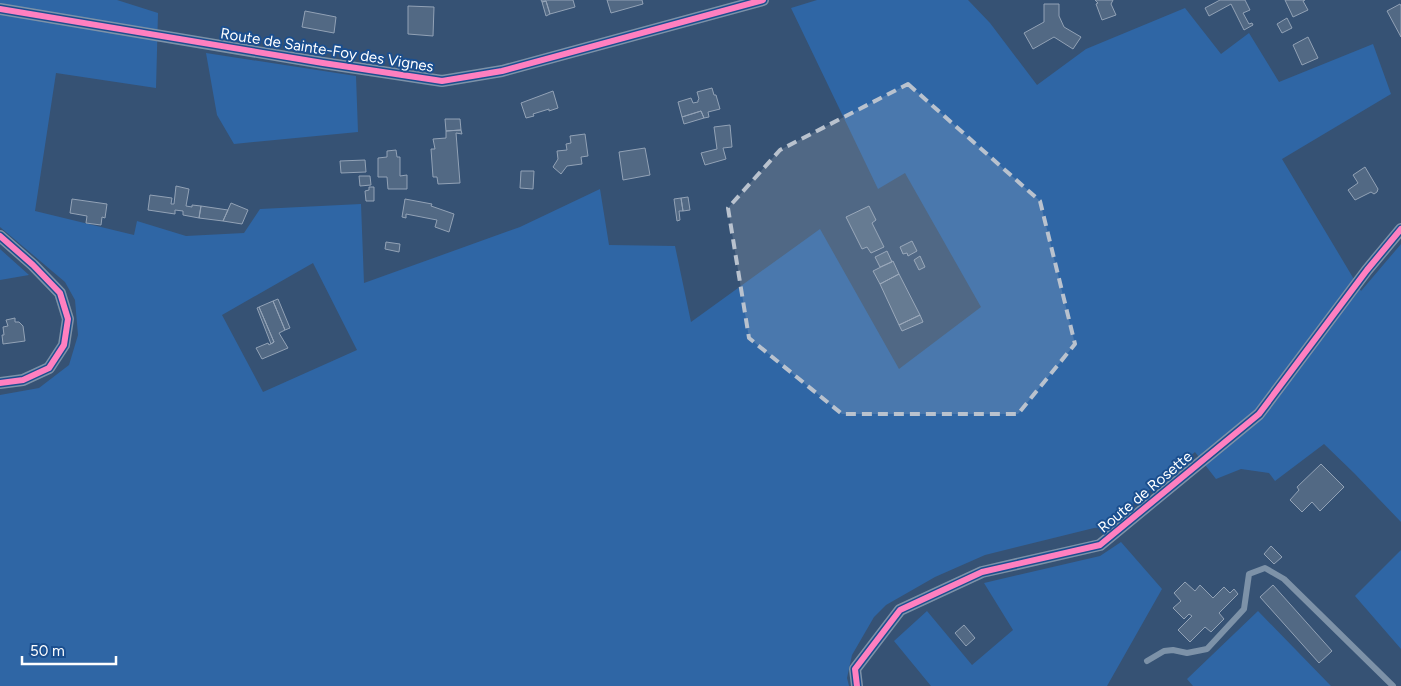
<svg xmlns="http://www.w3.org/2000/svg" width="1401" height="686" viewBox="0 0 1401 686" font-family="Figtree,sans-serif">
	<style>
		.green { fill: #2f66a5; fill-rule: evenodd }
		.building { fill: #526984; stroke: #92a2b6 }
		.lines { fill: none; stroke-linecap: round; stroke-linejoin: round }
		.service { stroke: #7d92a8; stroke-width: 6 }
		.minor { stroke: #7d92a8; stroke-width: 12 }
		.cycleway-casing { stroke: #1b4f8f; stroke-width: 9 }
		.cycleway { stroke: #ff80c0; stroke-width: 6 }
		.marked { fill: #b9c2ce; fill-opacity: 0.2; stroke: #b9c2ce; stroke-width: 4; stroke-dasharray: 10 6; stroke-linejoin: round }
		.labels { text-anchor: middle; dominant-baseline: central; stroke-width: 4; stroke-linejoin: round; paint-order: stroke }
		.street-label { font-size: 15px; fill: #fff; stroke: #1b4f8f }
	</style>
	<rect width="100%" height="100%" fill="#365274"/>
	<!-- green -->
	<path class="green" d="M0 0H117L158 13 156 88 56 73 35 211 134 235 137 221 186 236 244 233 260 209 361 204 364 283 520 227 600 189 609 245 675 246 691 322 820 229 899 369 981 307 905 173 878 189 791 8 817 0H968L990 23 1037 85 1086 49 1185 8 1221 54 1249 33 1279 82 1373 44 1391 94 1282 159 1361 291 1401 244V522L1354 473 1324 444 1275 481 1269 473 1241 469 1216 479 1195 452 1105 527 1094 528 985 555 935 577 886 605 874 617 852 655 847 678 849 686H0V395L39 388 69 365 78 335 75 300 65 282 0 227ZM313 263 357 350 263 392 222 315Z
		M206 53 356 76 358 132 234 144 217 115Z
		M0 249 29 275 0 280Z
		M1121 542 1162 589 1107 686H931L894 641 927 611 972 665 1013 630 984 583 1100 556Z
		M1401 550V649L1355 596Z
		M1258 611 1331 686H1193L1187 679Z"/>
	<!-- building -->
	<path class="building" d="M541 0H573L575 7 550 14 546 1 542 2Z
		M607 0H642L643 4 611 13Z
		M1095 0H1113L1111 4 1116 15 1102 20 1096 4 1098 3Z
		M1220 0H1245L1250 10 1243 13 1249 24 1252 23 1253 25 1244 30 1231 4 1209 16 1205 8Z
		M1285 0H1305L1303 1 1308 10 1293 17Z
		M546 1 550 14 546 16 542 2Z
		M1044 4H1059V16L1064 27 1081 37 1073 49 1054 37 1033 49 1024 33 1044 22Z
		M1400 4 1401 6V37L1387 11Z
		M408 6 434 7 433 36 408 34Z
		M305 11 336 17 334 33 302 27Z
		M1287 18 1292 28 1282 33 1277 24Z
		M1308 37 1318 58 1302 65 1293 45Z
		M712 88 714 95H716L720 109 708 112 709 117 704 118 701 111 682 117 678 102 691 98 693 103 698 102V100L699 99 697 92Z
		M553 91 558 108 549 111V109L533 114 534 116 526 118 521 103Z
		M701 111 704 118 684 124 682 117Z
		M445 119H460L461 130 446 131Z
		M730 125 732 147 723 148 726 159 705 165 701 153 717 149 714 127Z
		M461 130 462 134 456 133 460 183 438 184 437 177H433L431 149H435L433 139 446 138V131Z
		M585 134 588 156 581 157 582 164 567 166 561 174 553 167 558 159 557 151 567 150 566 144 571 143 570 136Z
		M645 148 650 175 623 180 619 152Z
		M396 150 397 157H400V176L407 175V189H388L387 177H378V158L387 157V151Z
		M365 160 366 172 341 173 340 161Z
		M1365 167 1378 189 1377 192 1374 194 1371 192 1355 200 1348 190 1358 183 1353 175Z
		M521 171H534L533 189 520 188Z
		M359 176H370L371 185 360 186Z
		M176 186 189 189 186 206 192 207V205L201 206 199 218 183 215V211L175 210V214L148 210 150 195 172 198 171 204H174Z
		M369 187H374V201H366L365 191 369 190Z
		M688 197 690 210 683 211 681 198Z
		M681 198 683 211H679L680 220 677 221 674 199Z
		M72 199 107 204 105 218 102 217 101 225 86 223 87 216 70 213Z
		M405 199 432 204 431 206 454 214 449 232 435 227 437 220 406 214V218L402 217Z
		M231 203 248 210 242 224 223 221Z
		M201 206 228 210 223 221 199 218Z
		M869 206 876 220 872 223 884 247 871 253 867 247 862 249 846 217Z
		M912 241 917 251 908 256 907 253 903 254 900 247Z
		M386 242 400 244 399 252 385 249Z
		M887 251 892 262 880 267 875 257Z
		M920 256 925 267 919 270 914 260Z
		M893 261 899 274 880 284 873 271Z
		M899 274 920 315 899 325 880 284Z
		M278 299 290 328 285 330 273 301Z
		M273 301 285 330 279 333 288 348 262 359 256 348 268 343 269 345 274 342 259 307Z
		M259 307 274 342 271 344 257 308Z
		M920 315 923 322 902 331 899 325Z
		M15 318V322H19L23 326 25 341 3 344 2 335H4L3 327 8 326 6 320Z
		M1321 464 1344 487 1320 511 1312 502 1302 512 1290 500 1299 490 1297 487Z
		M1271 546 1282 557 1274 564 1264 554Z
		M1185 582 1195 591 1200 585 1213 598 1224 587 1230 593 1234 589 1238 594 1219 613 1224 619 1211 632 1205 627 1190 642 1178 630 1192 616 1189 614 1184 619 1173 608 1181 601 1174 593Z
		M1273 585 1332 651 1319 663 1260 597Z
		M964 625 975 638 966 646 955 633Z"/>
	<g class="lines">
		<!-- service -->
		<path class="service" d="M1147 661 1164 651 1173 650 1187 653 1207 649 1244 609 1249 574 1265 568 1284 579 1393 686"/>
		<!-- minor -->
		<path class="minor" d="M0 9 323 63 442 81 502 71 763 0
			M0 236 33 265 60 293 68 319 64 345 49 368 23 380 0 383
			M857 686 855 669 900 610 982 572 1100 545 1259 414 1367 270 1401 229"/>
		<defs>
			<path id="cycleway" d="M0 9 323 63 442 81 502 71 763 0
				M0 236 33 265 60 293 68 319 64 345 49 368 23 380 0 383
				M857 686 855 669 900 610 982 572 1100 545 1259 414 1367 270 1401 229"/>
		</defs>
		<!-- cycleway casing -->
		<use href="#cycleway" class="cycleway-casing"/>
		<!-- cycleway -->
		<use href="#cycleway" class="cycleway"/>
	</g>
	<!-- marked area -->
	<path class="marked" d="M908 84 1040 201 1075 344 1018 414H842L749 338 728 208 780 150Z"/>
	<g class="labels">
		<!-- street labels -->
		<g class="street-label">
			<text transform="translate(327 50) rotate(9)">Route de Sainte-Foy des Vignes</text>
			<text transform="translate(1145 492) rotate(-40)">Route de Rosette</text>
		</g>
	</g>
	<!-- scale -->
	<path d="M22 656v8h94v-8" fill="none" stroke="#ffffff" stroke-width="2.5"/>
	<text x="30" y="656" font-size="15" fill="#ffffff" stroke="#1b4f8f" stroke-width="4" paint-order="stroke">50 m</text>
</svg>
